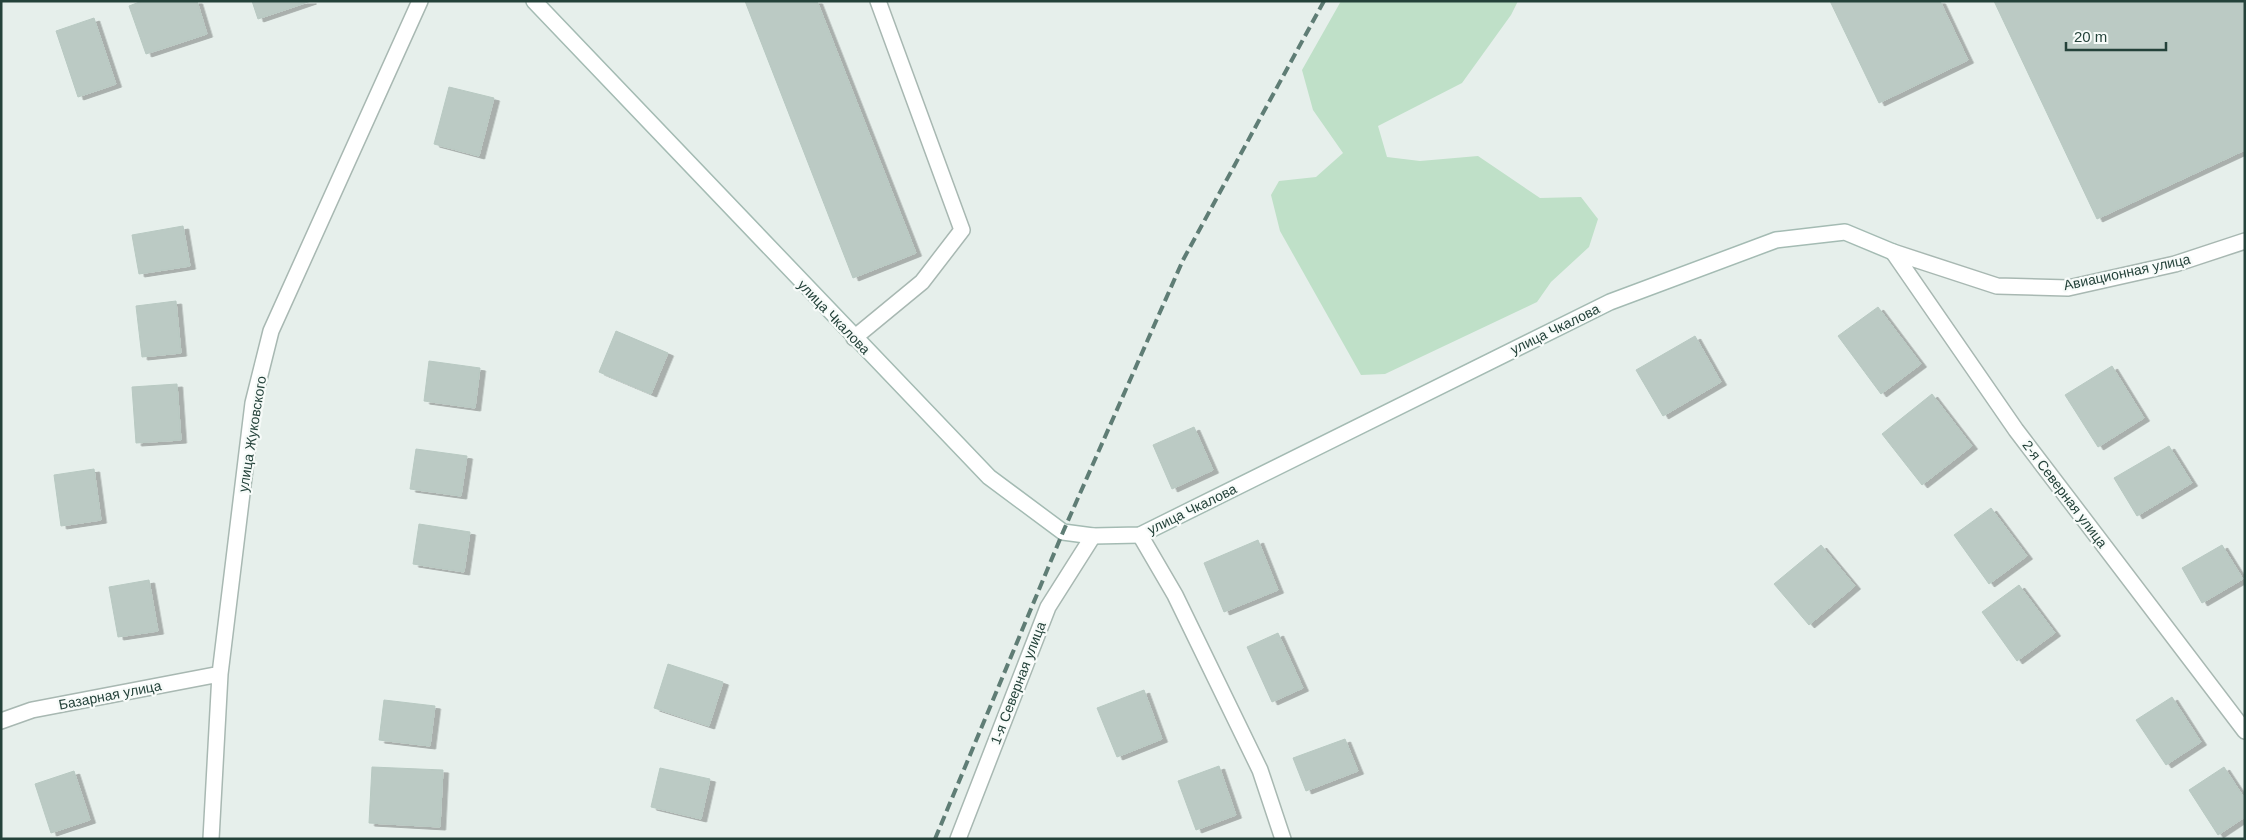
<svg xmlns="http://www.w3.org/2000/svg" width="2246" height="840" viewBox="0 0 2246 840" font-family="Arial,sans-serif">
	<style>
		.green { fill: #bfe0c8 }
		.building { fill: #bbcac4; stroke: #b8c9c2; filter: url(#shadow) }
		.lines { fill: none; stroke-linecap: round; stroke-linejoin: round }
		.lane-casing { stroke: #a8b8b2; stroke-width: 18 }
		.street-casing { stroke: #a8b8b2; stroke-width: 18 }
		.secondary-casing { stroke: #a4bbb3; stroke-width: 18 }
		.lane { stroke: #fff; stroke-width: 15 }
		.street { stroke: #fff; stroke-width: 15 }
		.secondary { stroke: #fff; stroke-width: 15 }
		.rail { stroke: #5f7d75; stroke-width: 4; stroke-dasharray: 10 5; stroke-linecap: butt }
		.labels { text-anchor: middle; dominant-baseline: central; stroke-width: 4.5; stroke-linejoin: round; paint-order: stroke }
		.street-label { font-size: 14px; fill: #24423a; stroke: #f7fbf9 }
	</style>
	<defs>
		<filter id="shadow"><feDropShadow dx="5.5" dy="3" stdDeviation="0" flood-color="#0004"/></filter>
	</defs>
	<rect width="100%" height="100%" fill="#e6efeb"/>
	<!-- green -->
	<path class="green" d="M1341 1H1518L1511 15 1462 83 1378 126 1387 157 1420 161 1478 156 1540 198 1581 197 1598 219 1589 247 1551 282 1537 302 1385 374 1361 375 1280 231 1271 195 1279 181 1316 177 1343 153 1313 110 1302 70Z"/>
	<!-- building -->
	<path class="building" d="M142 1H197L207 34 146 54 129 6Z
		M252 1H311L258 19Z
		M745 1H817L916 253 853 278Z
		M1830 1H1940L1968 60 1879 103Z
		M1994 1H2245V150L2097 219Z
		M94 18 116 84 78 97 56 31Z
		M449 87 494 98 479 156 434 144Z
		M183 226 190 266 139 274 132 235Z
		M176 301 181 353 142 357 136 306Z
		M1878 307 1921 364 1881 394 1838 336Z
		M616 331 668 353 651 394 599 372Z
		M1695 336 1721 382 1663 416 1636 370Z
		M429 361 480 368 475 408 424 401Z
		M2112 366 2144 418 2098 447 2065 395Z
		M177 384 181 440 136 443 132 387Z
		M1932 394 1972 446 1922 485 1882 434Z
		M1194 427 1213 470 1172 489 1153 445Z
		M2169 446 2192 483 2137 516 2114 478Z
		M416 449 467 456 461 496 410 489Z
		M94 469 101 520 61 526 54 475Z
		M1991 508 2027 556 1989 584 1954 535Z
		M419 524 470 532 464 572 413 564Z
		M1258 540 1278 590 1224 612 1204 563Z
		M1821 545 1855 586 1809 625 1774 584Z
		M2222 545 2243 579 2202 603 2182 568Z
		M149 580 158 631 118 637 109 587Z
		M2019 585 2055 633 2017 661 1982 612Z
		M1278 633 1303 688 1272 702 1247 647Z
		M668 664 723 682 709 726 654 708Z
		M1144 690 1162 739 1117 757 1097 708Z
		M2172 697 2201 742 2166 765 2136 720Z
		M384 700 435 706 430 746 379 740Z
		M1345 739 1358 771 1306 791 1293 758Z
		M1219 766 1236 815 1196 830 1178 781Z
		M372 767 443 770 440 827 369 823Z
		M2224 767 2245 799V817L2218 835 2189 790Z
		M660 768 710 779 701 819 651 807Z
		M74 771 90 820 51 833 35 784Z"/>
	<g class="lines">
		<defs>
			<path id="lane" d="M854 338 922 282 962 230 878 1"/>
			<path id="street" d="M1893 252 2016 430 2245 731
				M1893 252 1997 286 2068 288 2175 264 2245 241
				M1140 535 1175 595 1260 770 1283 839
				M1 721 32 710 220 674
				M211 839 220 674 253 403 271 331 420 1
				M958 839 1048 607 1093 536"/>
			<path id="secondary" d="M534 1 989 477 1063 532 1093 536 1140 535 1610 302 1776 240 1845 232 1893 252"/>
		</defs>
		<!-- lane casing -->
		<use href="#lane" class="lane-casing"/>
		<!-- street casing -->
		<use href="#street" class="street-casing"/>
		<!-- secondary casing -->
		<use href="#secondary" class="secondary-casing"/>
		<!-- lane -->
		<use href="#lane" class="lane"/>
		<!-- street -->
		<use href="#street" class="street"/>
		<!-- secondary -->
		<use href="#secondary" class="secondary"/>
		<!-- rail -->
		<path class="rail" d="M935 839 1063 532 1183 260 1324 1"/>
	</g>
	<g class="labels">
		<!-- street labels -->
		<g class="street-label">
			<text transform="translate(2127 272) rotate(-12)">Авиационная улица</text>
			<text transform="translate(834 317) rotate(46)">улица Чкалова</text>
			<text transform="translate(1555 329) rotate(-26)">улица Чкалова</text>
			<text transform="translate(252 434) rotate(-81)">улица Жуковского</text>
			<text transform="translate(2065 494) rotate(53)">2-я Северная улица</text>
			<text transform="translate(1192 509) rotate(-26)">улица Чкалова</text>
			<text transform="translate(1018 683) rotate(-69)">1-я Северная улица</text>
			<text transform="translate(110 695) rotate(-11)">Базарная улица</text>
		</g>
	</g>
	<!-- border -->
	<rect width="2246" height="840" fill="none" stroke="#24423a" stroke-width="5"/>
	<!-- scale -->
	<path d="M2066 42v8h100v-8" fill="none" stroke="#24423a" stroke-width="2.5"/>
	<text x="2074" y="42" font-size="15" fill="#24423a" stroke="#f7fbf9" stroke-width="4" paint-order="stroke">20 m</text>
</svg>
